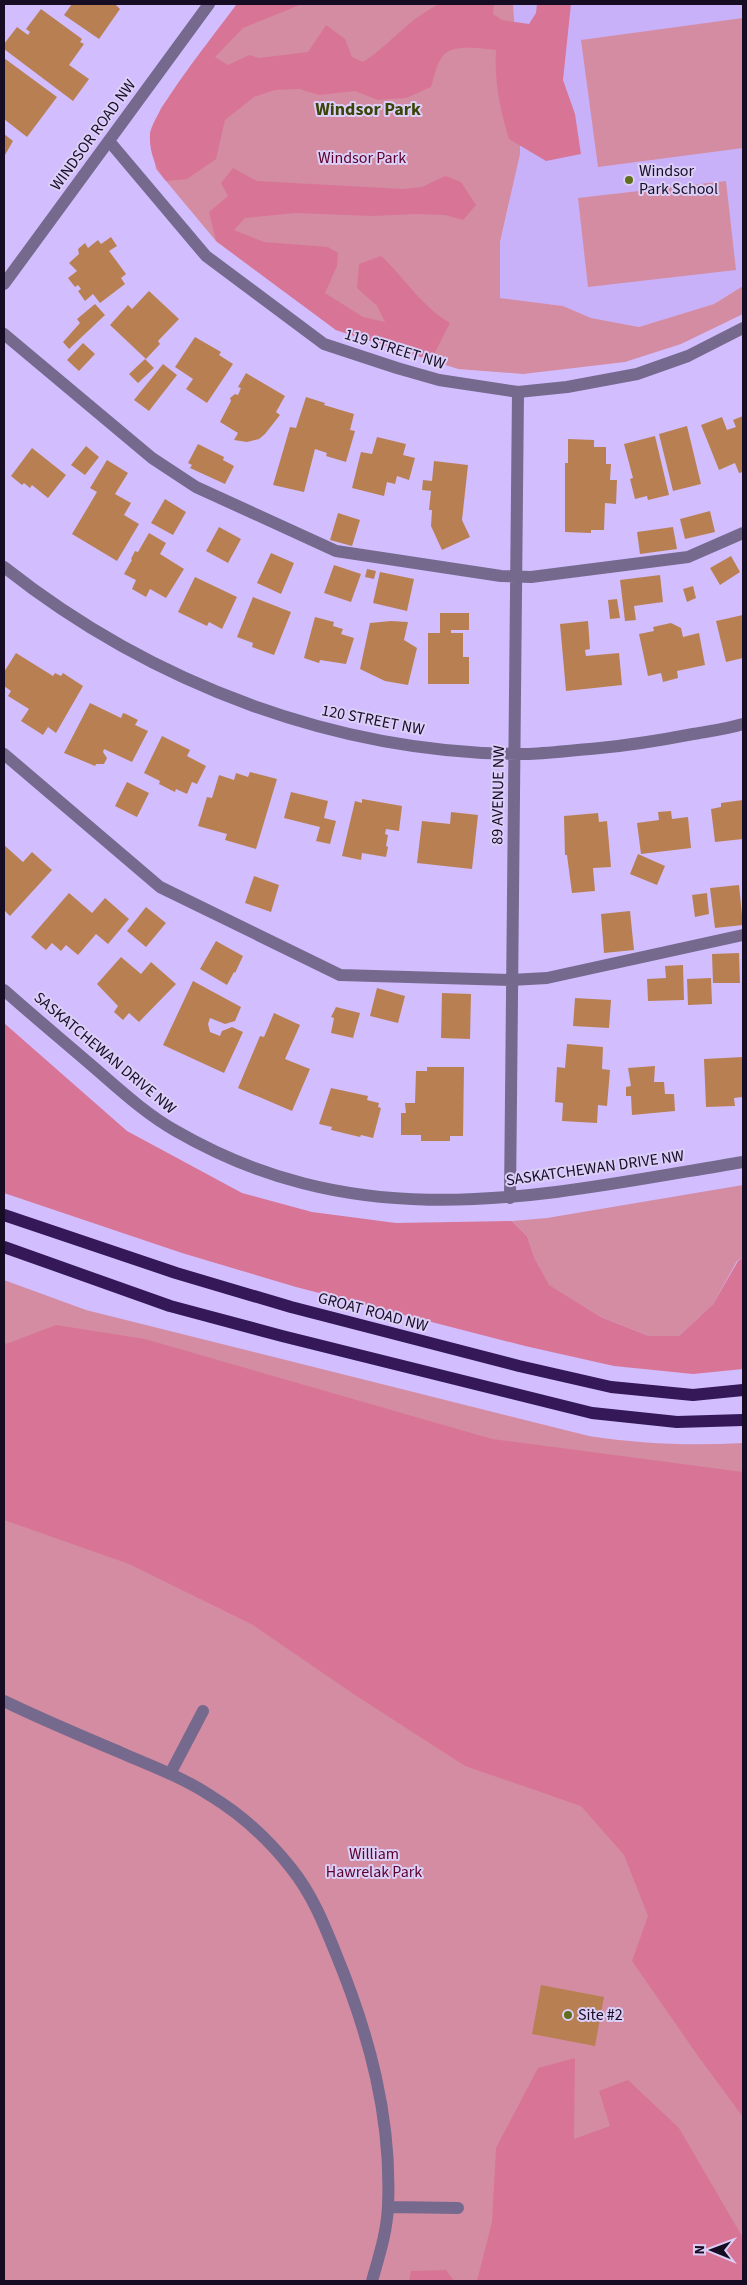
<svg xmlns="http://www.w3.org/2000/svg" width="747" height="2285" viewBox="0 0 747 2285" font-family="'Source Sans 3',sans-serif">
	<style>
		.built { fill: #c9b1f9 }
		.green { fill: #d48ca2 }
		.forest { fill: #d87596 }
		.building { fill: #b88052 }
		.lines { fill: none; stroke-linecap: round; stroke-linejoin: round }
		.minor { stroke: #75698e; stroke-width: 12 }
		.major { stroke: #341858; stroke-width: 12 }
		.poi-dot { fill: #5f6e1a; stroke: #dccff7; stroke-width: 2 }
		.labels { text-anchor: middle; dominant-baseline: central; stroke-width: 4; stroke-linejoin: round; paint-order: stroke }
		.street-label { font-size: 16px; fill: #160d25; stroke: #dccff7 }
		.park-label { font-size: 16px; fill: #5b002c; stroke: #dccff7 }
		.poi-label { font-size: 16px; fill: #160d25; stroke: #dccff7; text-anchor: start }
		.neighbourhood-label { font-size: 18px; font-weight: bold; fill: #3a4409; stroke: #dccff7 }
	</style>
	<rect width="100%" height="100%" fill="#d2bdfe"/>
	<!-- built -->
	<path class="built" d="M513 4H743V286L714 304 639 327 591 318 563 306 500 298V242L509 205 520 101Z"/>
	<!-- green -->
	<path class="green" d="M237 4H513L520 101V154L500 242V298L563 306 591 318 639 327 714 304 743 286V314L681 344 625 362 523 374 458 369 336 330 216 241 156 169 150 135 161 108Z
		M743 18V148L598 167 581 40Z
		M726 181 736 270 588 287 578 198Z
		M743 1185V1258L737 1261 713 1304 679 1336H649L601 1317 548 1285 535 1259 527 1236 512 1221 547 1218Z
		M4 1280 86 1310 589 1436C640 1444 691 1446 743 1443V2281H4Z"/>
	<!-- forest -->
	<path class="forest" d="M237 4H302L243 28 215 57 228 65 249 55 259 58 308 52 326 25 345 39 352 57 363 62C390 45 410 17 440 4 447 1 483 4 494 4L493 14 502 20 529 24 536 13 537 4H571L563 80 575 114 581 154 546 161 509 139C500 110 494 81 496 50 482 49 451 43 442 57 436 65 434 78 431 87L406 98 378 100 355 91 319 95 299 89 275 90 254 97 225 120 216 159 187 179 166 181C156 169 149 152 150 135 151 113 220 27 237 4Z
		M233 168 257 181 403 189 422 187 445 176 461 182 476 205 463 220 445 215 416 214 372 216 296 213 245 218 234 230 264 242 328 247 338 253 337 266 325 293 363 317 385 322 377 306 357 288 359 264 381 256C404 277 422 307 450 323L431 360 336 330 216 241 209 212 228 196 221 183Z
		M4 1023 127 1131 242 1193 312 1212 396 1223 512 1221 527 1236 535 1259 549 1285 601 1317 649 1336H679L713 1304 738 1261 743 1258V1369L693 1374 614 1366 525 1346 296 1287 182 1253 4 1193Z
		M56 1325 145 1339 492 1439 743 1472V2117L698 2056 632 1961 648 1916 624 1855 581 1806 465 1766 355 1695 253 1625 129 1564 4 1520V1342L6 1344Z
		M575 2058 574 2139 610 2126 599 2091 628 2080 679 2128 743 2238V2281H477L492 2222 496 2148 538 2068Z
		M446 2270 454 2281H409L411 2271Z"/>
	<!-- building -->
	<path class="building" d="M72 4H115L120 9 99 39 64 15Z
		M41 9 82 39 80 42 84 44 69 65 89 79 73 101 4 49V44L17 27 28 35 30 32 26 29Z
		M4 58 57 97 27 137 4 119Z
		M4 134 13 141 5 155 4 154Z
		M111 237 117 246 109 251 126 274 121 278 125 284 100 303 93 294 85 301 78 291 81 289 78 285 75 287 68 278 77 271 69 263 79 254 78 249 85 243 88 248 98 240 101 244Z
		M149 291 179 319 158 341 160 344 146 359 110 325 128 305 132 309Z
		M95 304 105 315 69 349 63 342 80 323 77 319Z
		M195 337 221 352 219 355 233 364 207 403 186 389 193 379 175 367Z
		M83 343 95 354 79 371 67 360Z
		M145 359 154 368 138 383 129 374Z
		M163 364 177 375 149 411 134 400Z
		M246 373 285 396 276 412 280 415 265 434 259 439 247 442 234 440 238 433 220 422 231 401 230 398 235 394 238 395 241 388 238 387Z
		M306 397 325 403 324 405 354 414 350 430 355 431 346 462 326 456 327 453 315 449 304 492 273 485 290 427 296 428Z
		M743 416V472L739 473 735 463 719 470 701 425 722 417 727 430 736 427 733 420Z
		M687 426 701 484 673 491 659 434Z
		M655 436 669 495 648 500 647 496 635 499 630 479 633 478 624 444Z
		M377 437 406 444 403 455 415 458 409 480 397 476 395 484 387 482 384 496 352 488 361 452 372 454Z
		M568 439 594 440V447H606V464H611L610 480H617L616 504 605 503 604 530H591V533L565 532V463H568Z
		M198 444 224 457 223 460 234 466 225 484 190 468 192 465 188 463Z
		M86 446 99 457 85 475 71 465Z
		M32 448 66 475 48 498 32 485 30 488 24 483 22 485 11 476Z
		M107 460 128 473 115 494 131 503 124 515 139 524 117 561 72 534 97 492 90 488Z
		M434 461 468 465 462 520 470 537 442 550 431 526 432 510H429L431 491 422 490 423 480 432 481Z
		M165 499 186 512 173 535 151 523Z
		M710 511 715 532 685 539 680 519Z
		M338 513 360 520 352 546 330 540Z
		M219 527 241 539 228 563 206 551Z
		M673 527 677 549 640 554 637 532Z
		M149 533 166 543 160 554 184 569 166 598 150 589 146 597 132 589 136 580 124 574 132 560 131 559 135 551 138 552Z
		M271 553 294 563 281 594 257 583Z
		M731 556 740 572 720 585 710 568Z
		M334 565 361 574 351 602 324 593Z
		M367 569 376 571 374 579 365 577Z
		M380 572 414 579 407 611 373 603Z
		M660 575 663 602 634 606 636 620 625 621 620 580Z
		M195 577 237 597 222 629 209 622 207 626 178 612Z
		M693 586 696 598 687 602 683 589Z
		M253 597 291 612 274 655 252 647 253 643 237 637Z
		M617 599 620 618 610 619 608 600Z
		M440 613H469V630H451V633H463V657H469V684H428V633H440Z
		M743 615V658L726 662 716 621Z
		M315 617 334 622 333 626 343 629 341 634 354 638 346 664 320 660 319 663 304 658Z
		M391 621 408 622 404 640 417 648 408 685 385 681 360 669 370 623Z
		M588 621 590 649 585 650 586 656 619 653 622 685 566 691 560 624Z
		M671 623 681 628 683 637 699 633 705 665 677 671 678 678 663 682 661 673 648 676 639 634 654 631 653 627Z
		M16 653 53 676 55 673 61 676 63 673 83 686 56 733 48 727 43 735 21 721 29 709 8 696 11 691 4 686V672Z
		M90 703 121 718 123 713 126 714 138 720 135 725 148 731 132 762 104 749 103 752 107 758 104 764H96L95 766 64 753Z
		M162 736 190 750 187 756 206 766 197 784 192 782 187 794 176 789 175 792 159 784 160 781 144 773Z
		M250 772 277 779 256 849 225 840 227 834 198 826 207 797 212 798 219 775 234 780 236 773 248 777Z
		M127 782 149 793 137 817 115 806Z
		M291 792 328 801 324 818 336 821 330 844 316 841 320 827 284 818Z
		M362 799 402 806 399 831 386 829 385 834 388 835 386 846 388 847 386 857 362 853 361 860 342 856 355 801 362 803Z
		M743 800V839L715 842 711 809 721 807V803Z
		M671 811 672 819 688 817 691 848 641 854 637 823 659 820 658 812Z
		M451 812 478 815 472 869 417 863 422 821 450 824Z
		M598 813 599 822 607 821 611 867 593 868 595 891 572 893 567 855H565L564 816Z
		M4 845 23 862 32 852 52 870 10 916 4 910Z
		M638 854 665 866 657 885 630 874Z
		M254 876 279 885 271 912 245 903Z
		M739 885 743 925 715 928 710 888Z
		M69 893 92 913 105 898 129 919 108 944 96 934 78 955 66 945 61 951 52 943 46 950 31 937Z
		M707 893 709 914 695 917 692 895Z
		M146 907 166 923 146 947 127 931Z
		M630 911 634 950 604 953 601 914Z
		M216 941 243 956 235 973 234 972 227 985 200 969Z
		M739 953 740 983H713L712 954Z
		M121 957 141 974 151 962 176 984 139 1022 129 1013 123 1020 114 1012 118 1006 97 984Z
		M683 965 684 1000 648 1001 647 979 666 978 665 966Z
		M711 978 712 1004 688 1005 687 979Z
		M193 981 241 1007 235 1021 225 1024 210 1018 208 1024 210 1032 220 1036 222 1031 232 1027 243 1032 224 1073 163 1045Z
		M377 988 405 996 398 1023 370 1016Z
		M442 993 471 994 470 1039 441 1038Z
		M575 998 611 1000 609 1028 573 1026Z
		M336 1007 360 1013 353 1038 331 1033 334 1018 331 1017Z
		M274 1013 300 1025 285 1059 310 1069 292 1111 238 1088 260 1036 264 1037Z
		M567 1044 603 1047 602 1069 610 1070 607 1106 598 1105 597 1123 562 1121 563 1103 555 1102 557 1067 565 1068Z
		M743 1057V1097L734 1098 735 1106 706 1107 704 1059Z
		M655 1066 654 1082H664L665 1094H674L675 1111 632 1115 631 1096H626V1087L631 1086 628 1068Z
		M427 1067H464L463 1136H450V1141H421V1135H401V1113H406L405 1103H415L416 1071H427Z
		M331 1088 368 1096 367 1100 379 1103 378 1107 381 1108 373 1138 361 1135 360 1137 331 1130 332 1127 319 1124Z
		M541 1985 604 1997 595 2046 532 2034Z"/>
	<g class="lines">
		<!-- minor -->
		<path class="minor" d="M109 141 206 256 324 344 397 368 439 380 518 392 567 387 637 374 688 356 743 328
			M4 284 209 4
			M4 334 152 458 196 487 336 551 501 576 531 577 688 557 743 533
			M4 567C152 684 338 755 529 754 552 753 576 750 600 748 631 745 662 740 693 734 710 731 727 729 743 724
			M4 754 160 887 340 975 511 980 547 978 743 935
			M4 990C32 1015 61 1039 90 1064 117 1087 144 1113 176 1131 365 1240 542 1195 743 1162
			M510 1198 518 392
			M4 1701C43 1720 84 1737 124 1754 154 1767 184 1778 211 1796 242 1815 269 1840 291 1868 312 1894 324 1924 336 1954 369 2034 392 2118 388 2206 387 2232 379 2256 372 2281
			M170 1774 203 1711
			M388 2207 458 2208"/>
		<!-- major -->
		<path class="major" d="M4 1215 176 1273 291 1307 519 1366 611 1387 693 1395 743 1390
			M4 1247 170 1306 282 1336 592 1413 677 1422 743 1420"/>
	</g>
	<!-- markers -->
	<g class="poi-dot">
		<circle cx="629" cy="180" r="5"/>
		<circle cx="568" cy="2015" r="5"/>
	</g>
	<g class="labels">
		<!-- street labels -->
		<g class="street-label">
			<text transform="translate(93 135) rotate(-54)">WINDSOR ROAD NW</text>
			<text transform="translate(395 349) rotate(17)">119 STREET NW</text>
			<text transform="translate(373 720) rotate(11)">120 STREET NW</text>
			<text transform="translate(498 795) rotate(-89)">89 AVENUE NW</text>
			<text transform="translate(105 1053) rotate(40)">SASKATCHEWAN DRIVE NW</text>
			<text transform="translate(595 1168) rotate(-8)">SASKATCHEWAN DRIVE NW</text>
			<text transform="translate(373 1312) rotate(15)">GROAT ROAD NW</text>
		</g>
		<!-- park labels -->
		<g class="park-label">
			<text x="362" y="158">Windsor Park</text>
			<text x="374" y="1854">William<tspan x="374" dy="18">Hawrelak Park</tspan></text>
		</g>
		<!-- poi labels -->
		<g class="poi-label">
			<text x="639" y="171">Windsor<tspan x="639" dy="18">Park School</tspan></text>
			<text x="578" y="2015">Site #2</text>
		</g>
		<!-- neighbourhood labels -->
		<g class="neighbourhood-label">
			<text x="368" y="109">Windsor Park</text>
		</g>
	</g>
	<!-- border -->
	<rect width="747" height="2285" fill="none" stroke="#160d25" stroke-width="10"/>
	<!-- north arrow -->
	<g transform="translate(712 2250) rotate(271)" stroke="#dccff7" stroke-width="4" paint-order="stroke">
	<path d="M0-4L9 19L0 12L-9 19Z" fill="#160d25"/>
	<text y="-8" font-size="14" font-weight="bold" text-anchor="middle" fill="#160d25">N</text>
	</g>
</svg>
